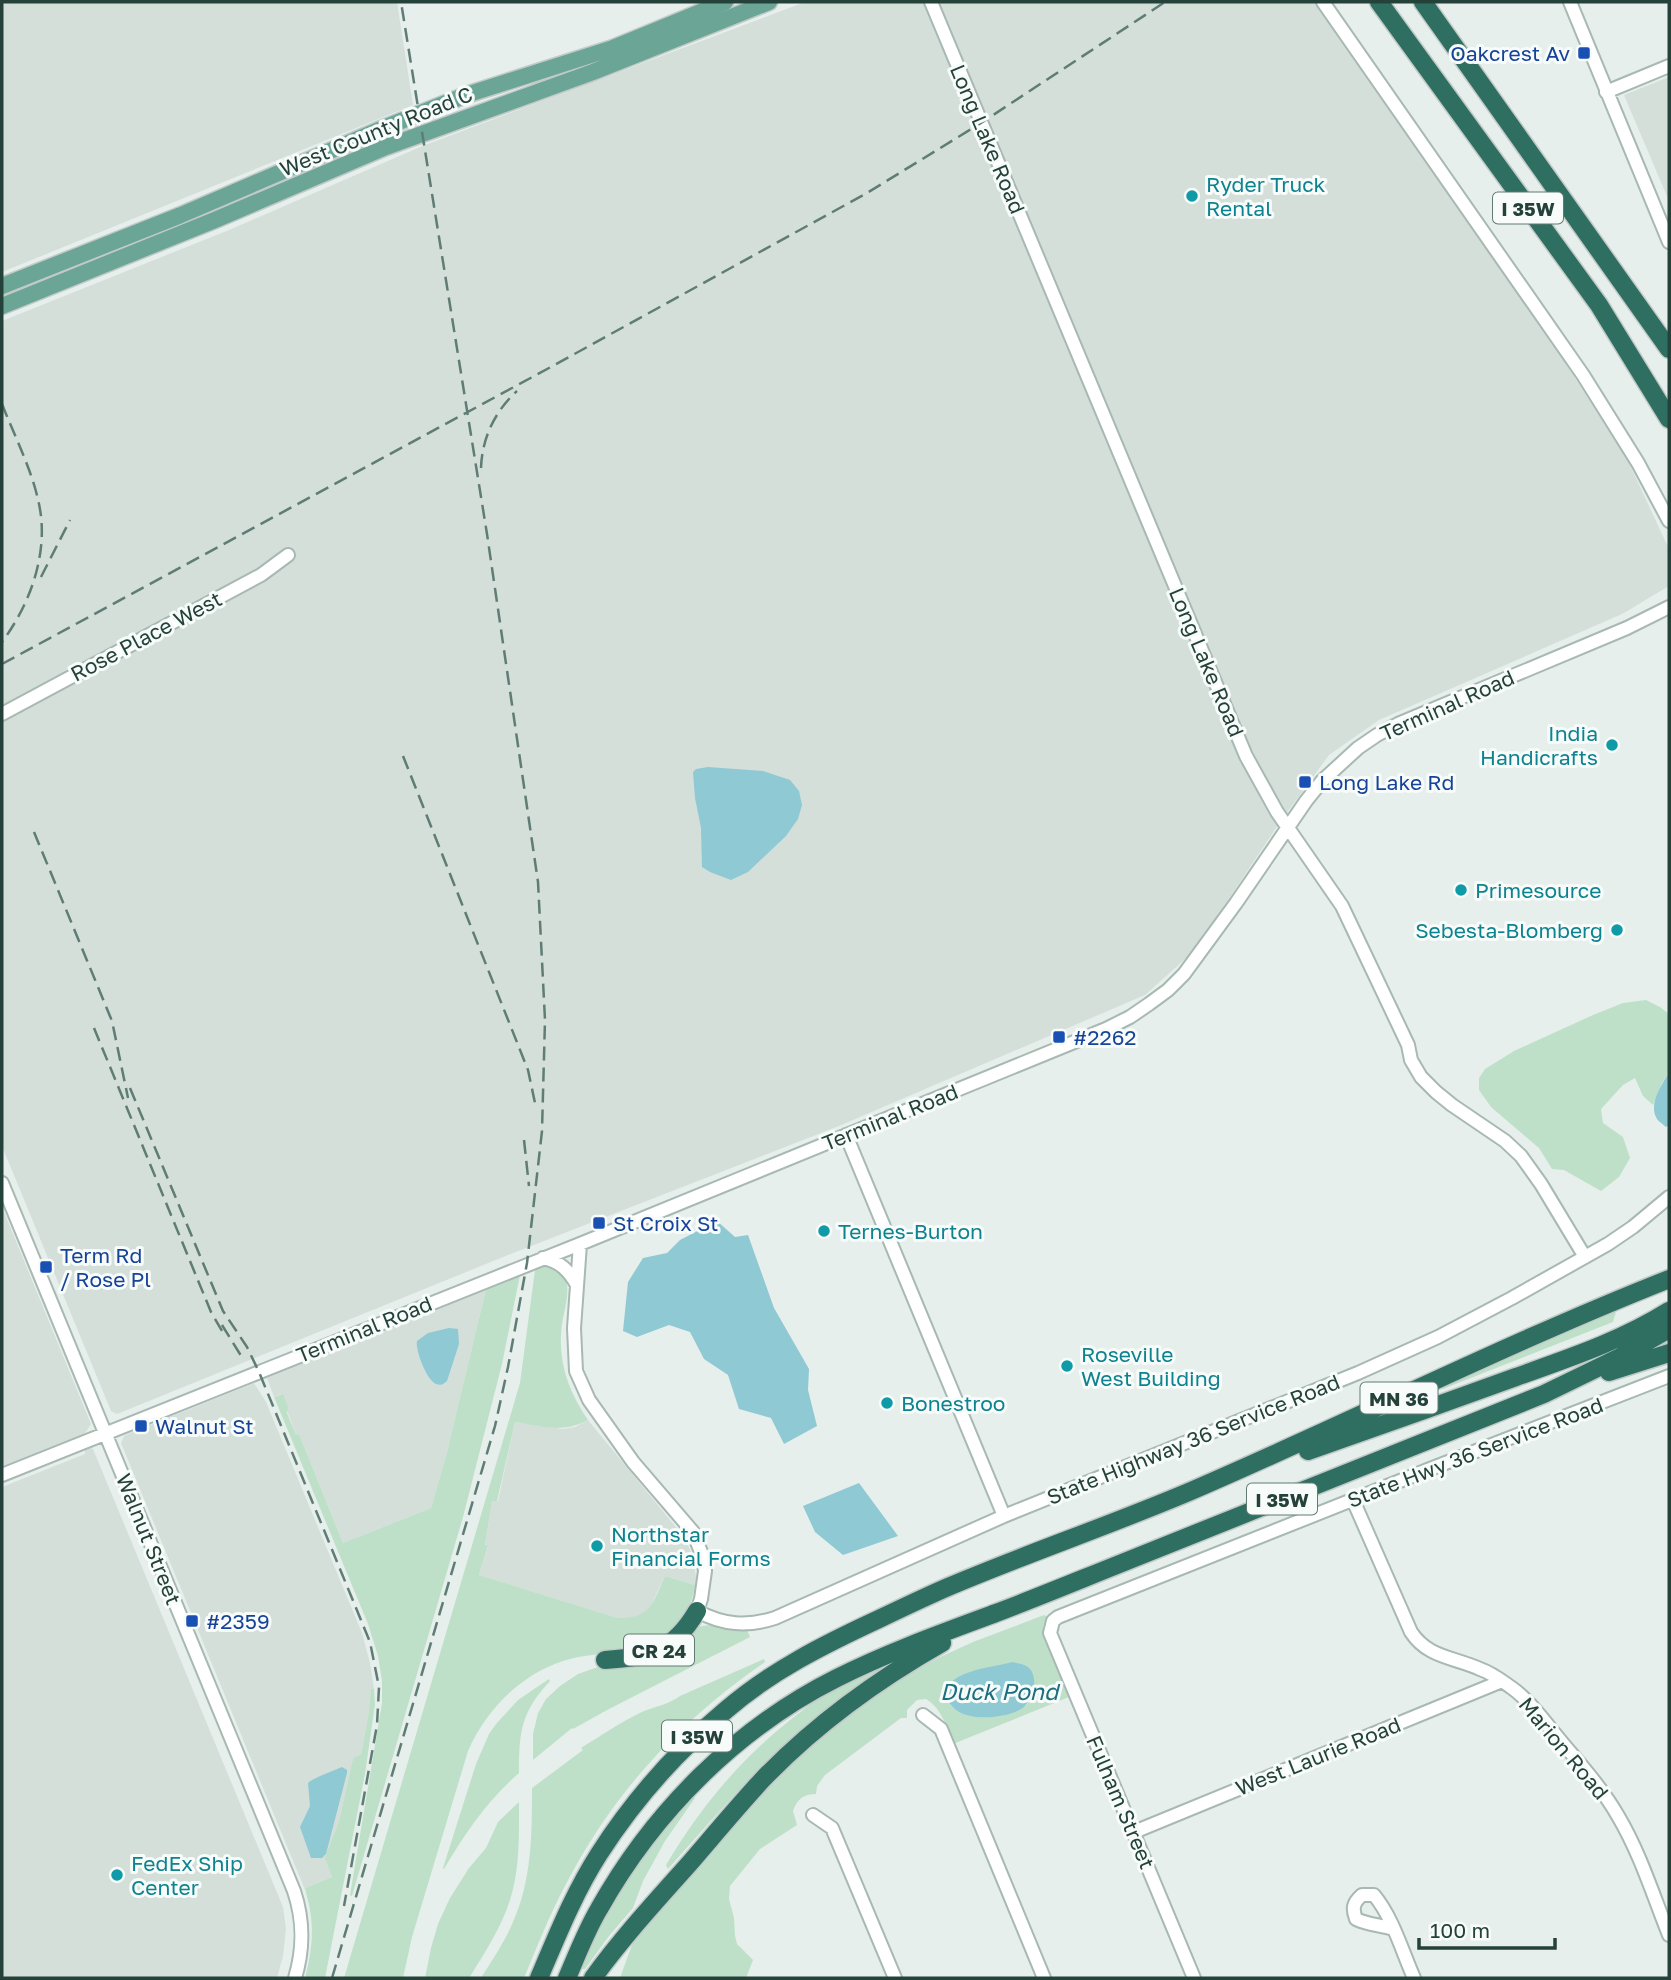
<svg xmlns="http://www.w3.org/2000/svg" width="1671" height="1980" viewBox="0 0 1671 1980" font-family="'Golos Text',sans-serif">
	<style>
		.built { fill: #d4dfda }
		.green { fill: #bfe0c8; fill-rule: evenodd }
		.water { fill: #8ec9d4 }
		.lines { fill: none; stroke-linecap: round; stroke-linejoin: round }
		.minor-casing { stroke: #a8b8b2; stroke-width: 16 }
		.major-casing { stroke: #c2cac8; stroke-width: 19 }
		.highway-casing { stroke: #c2cac8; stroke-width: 21 }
		.minor { stroke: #fff; stroke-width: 12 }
		.major { stroke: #6aa596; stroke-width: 16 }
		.highway { stroke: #2f6f62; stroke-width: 18 }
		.rail { stroke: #5f7d75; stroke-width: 2.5; stroke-dasharray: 14 7; stroke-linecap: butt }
		.transit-dot { fill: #1a4fb4; stroke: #f7fbf9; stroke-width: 2.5 }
		.culture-dot { fill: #0f9aa8; stroke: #f7fbf9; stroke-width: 2.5 }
		.labels { text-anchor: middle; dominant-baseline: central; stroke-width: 6; stroke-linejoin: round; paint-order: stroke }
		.shield { fill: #f7fbf9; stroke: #637a73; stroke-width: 2 }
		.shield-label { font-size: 19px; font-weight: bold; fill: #24423a }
		.transit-label { font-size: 21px; fill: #164399; stroke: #f7fbf9; text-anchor: start }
		.street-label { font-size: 21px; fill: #24423a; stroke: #f7fbf9 }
		.culture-label { font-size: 21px; fill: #0d838f; stroke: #f7fbf9; text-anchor: start }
		.water-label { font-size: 23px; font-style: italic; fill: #1c6f80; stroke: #f7fbf9 }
	</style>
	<rect width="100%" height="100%" fill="#e6efeb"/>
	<!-- built -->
	<path class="built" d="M2 2H397L413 105 2 272Z
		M805 2H1320L1541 325 1628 461 1669 549V586L1622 614 1379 720 1329 755 1278 825 1194 951 1145 995 839 1126 508 1255 117 1414 111 1411 2 1146V321L229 230 420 147Z
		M1669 77V201L1624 95Z
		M2 1207 91 1424 84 1435 2 1468Z
		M486 1289 447 1452 431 1508 343 1543 299 1434 296 1435 281 1394 274 1397 267 1378Z
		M254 1383 266 1402 362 1633 370 1663 374 1689H371L368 1717 361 1754 353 1758 339 1821 326 1858 332 1877 305 1888V1890L121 1443 124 1436 128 1434Z
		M588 1420 684 1537 693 1556 696 1578 695 1585 665 1576 651 1605 644 1613 630 1618H618L479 1575 488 1547 485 1546 492 1500 498 1501 515 1422 563 1429 575 1427Z
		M91 1448 93 1449 283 1907 286 1929 283 1956 277 1978H3L2 1974V1487L85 1454V1450Z"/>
	<!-- green -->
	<path class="green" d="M1646 1000 1660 1007 1669 1014V1073L1662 1083 1653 1105 1643 1096 1635 1078 1623 1085 1601 1109 1603 1123 1623 1137 1630 1158 1619 1177 1601 1191 1564 1170 1552 1169 1539 1148 1491 1107 1479 1090V1078L1485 1069 1514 1051 1593 1015 1623 1003Z
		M545 1266C555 1268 562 1271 566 1281 570 1293 564 1311 562 1324 557 1360 568 1391 588 1420 562 1434 543 1426 515 1422L497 1501H492L485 1545 488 1546 479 1575 618 1618C650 1619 654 1601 665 1576L695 1585C691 1611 680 1628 657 1641 653 1643 648 1647 643 1649 637 1651 628 1650 622 1651 602 1654 582 1655 563 1661 520 1675 486 1710 468 1751L412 1937 403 1978H344L520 1383 535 1270Z
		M520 1275 502 1364 463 1517 352 1896 350 1895 382 1703V1681L378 1656 368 1624 274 1397 283 1394 288 1407 287 1413 296 1435 299 1434 343 1543 431 1508 447 1452 486 1289Z
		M1617 1308 1613 1322 1443 1389 1441 1386Z
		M1044 1615 1048 1617 1043 1626V1635L1069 1697 953 1744C947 1727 942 1709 926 1699L917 1700 907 1710V1718H901L825 1775 817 1786 816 1794C804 1794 797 1799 793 1811L797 1825 760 1849 730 1886 729 1899 734 1918 735 1936 737 1944 753 1960 746 1978H620L637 1931 783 1769 846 1714 891 1684 938 1658 973 1642ZM1012 1662 1023 1665 1033 1675C1034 1685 1035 1693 1029 1702 1018 1718 971 1722 956 1710 952 1707 948 1701 945 1697L1001 1665Z
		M709 1625 738 1631 747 1630 750 1637 609 1709 573 1729 572 1728 533 1760V1734L538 1713 546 1699 560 1686 578 1674 598 1667 638 1664 697 1627Z
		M907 1654C870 1678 832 1703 798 1732 751 1774 710 1822 668 1869L666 1865C697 1813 732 1769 778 1730 795 1716 812 1702 830 1691 854 1677 881 1666 907 1654Z
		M764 1659 765 1662C679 1721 613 1793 565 1886 549 1916 537 1947 524 1978H481C492 1960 504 1943 513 1922 532 1880 532 1833 532 1788L583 1750 581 1748C602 1735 622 1721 644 1711 657 1706 669 1704 680 1696Z
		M549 1679 550 1681C521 1712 519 1732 519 1773 488 1800 465 1833 444 1869L443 1868 476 1764 489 1734 496 1724 518 1700Z
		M371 1689H374L375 1704 365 1774 325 1978H305C311 1955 314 1934 310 1910 309 1902 306 1895 305 1888L332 1877 325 1858 339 1821 353 1758 361 1754 368 1717Z
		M693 1795 695 1798 665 1841 643 1881 633 1908 609 1936 585 1969H582L583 1962 596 1933 634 1867 644 1853Z
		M519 1802C519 1835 520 1869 510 1900 501 1928 484 1954 469 1978H425L431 1948 438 1924 450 1898 469 1868 486 1848 498 1822Z"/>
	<!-- water -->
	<path class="water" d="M708 767 763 771 790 780 799 791 802 805 798 819 786 836 748 872 731 880 710 872 702 867 701 828 695 798 693 772 696 769Z
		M1669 1073V1125L1666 1127C1665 1126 1657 1120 1657 1119 1648 1105 1661 1085 1669 1073Z
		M717 1221 735 1237 748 1235 774 1308 809 1369 808 1390 817 1426 784 1444 771 1418 739 1409 728 1375 704 1359 690 1332 669 1325 637 1337 623 1331 628 1282 643 1258 667 1253 680 1240Z
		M449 1328 458 1329 459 1344 447 1381C443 1384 442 1386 436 1384 427 1381 415 1350 417 1341L428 1333Z
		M859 1483 898 1536 843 1555 815 1532 803 1506Z
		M1012 1662C1017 1663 1023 1664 1028 1667 1039 1676 1034 1698 1024 1707 1011 1718 970 1722 956 1710 952 1707 948 1701 945 1697 945 1670 992 1668 1012 1662Z
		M342 1767 347 1770V1773L326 1854 322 1858H311L300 1827 310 1806 308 1783C313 1778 335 1770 342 1767Z"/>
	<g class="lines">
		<defs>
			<path id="minor" d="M931 2 1246 756 1277 812 1342 906 1408 1045 1411 1060 1421 1077 1436 1092 1452 1105 1505 1141 1521 1156 1541 1184 1585 1257
				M1323 2 1583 375 1638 463 1669 521
				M1570 2 1669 242
				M1606 92 1669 66
				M2 714 261 575 288 555
				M846 1135 1004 1516
				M2 1183 294 1891C304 1921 304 1948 295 1978
				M580 1244 574 1328 576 1371 589 1400 633 1462 693 1532 703 1557 705 1571 701 1599 697 1611C723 1625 747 1627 775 1618L1004 1516 1358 1373 1438 1337 1512 1298 1608 1244 1633 1227 1669 1197
				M543 1258C560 1261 569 1271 577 1285
				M2 1475 580 1244 1106 1029 1130 1017 1149 1004 1168 990 1184 974 1236 903 1306 801 1322 781 1358 748 1377 735 1398 724 1627 628 1669 607
				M1353 1500 1411 1632C1428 1658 1454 1657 1480 1669 1492 1673 1502 1681 1512 1688 1530 1701 1545 1722 1560 1740 1580 1764 1602 1788 1618 1816 1640 1853 1653 1895 1669 1935
				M923 1715 941 1729 1044 1978
				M813 1815 832 1828 895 1978
				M1134 1832 1502 1681
				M1393 1929C1381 1925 1368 1925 1356 1919 1352 1908 1353 1903 1362 1895H1374C1393 1918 1402 1951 1414 1978
				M1194 1978 1050 1633 1053 1621 1058 1617 1430 1469 1669 1376"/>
			<path id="major" d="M2 286 181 215 381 129 466 95 613 48 725 2
				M2 306 215 220 386 147 593 72 769 2"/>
			<path id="highway" d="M1379 2 1599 305 1669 419
				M1423 2 1669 349
				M1609 1372 1669 1353
				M1308 1451C1377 1427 1447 1402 1516 1377 1569 1358 1621 1341 1669 1311
				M605 1660C649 1657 673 1652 697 1611
				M539 1978C557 1936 574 1893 599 1854 633 1801 677 1751 726 1710 771 1671 825 1644 879 1619 902 1608 925 1597 948 1587 1028 1553 1111 1525 1191 1491 1351 1422 1507 1343 1669 1279
				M567 1978C577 1955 586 1931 599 1909 654 1811 737 1728 837 1678 889 1652 942 1633 996 1613 1036 1598 1077 1581 1117 1565 1259 1508 1402 1451 1544 1394L1620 1357 1669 1329
				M593 1978C622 1938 656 1901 689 1864 714 1835 738 1806 763 1779 815 1725 877 1680 942 1643"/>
		</defs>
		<!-- minor casing -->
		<use href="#minor" class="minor-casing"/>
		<!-- major casing -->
		<use href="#major" class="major-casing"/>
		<!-- highway casing -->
		<use href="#highway" class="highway-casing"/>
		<!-- minor -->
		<use href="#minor" class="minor"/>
		<!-- major -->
		<use href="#major" class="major"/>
		<!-- highway -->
		<use href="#highway" class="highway"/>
		<!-- rail -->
		<path class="rail" d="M2 404C16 440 36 477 41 516 46 561 28 607 2 642
			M481 468C482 438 495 411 517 391
			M41 577 70 520
			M2 664 549 368 867 193 981 123 1165 2
			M403 756 528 1070 535 1103
			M34 832 112 1021 128 1098
			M94 1028 211 1312 225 1336
			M130 1088 223 1311 247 1347 259 1372 370 1642 379 1687 377 1725 344 1906
			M524 1140 529 1186
			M222 1325 243 1359
			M332 1978 495 1426 508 1367 527 1263 542 1131 545 1020 538 882 487 534 401 2"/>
	</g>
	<!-- markers -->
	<g class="transit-dot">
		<rect x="1577" y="46" width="14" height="14" rx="3.5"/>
		<rect x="1298" y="775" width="14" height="14" rx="3.5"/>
		<rect x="1052" y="1030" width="14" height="14" rx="3.5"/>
		<rect x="592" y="1216" width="14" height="14" rx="3.5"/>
		<rect x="39" y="1260" width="14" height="14" rx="3.5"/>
		<rect x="134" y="1419" width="14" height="14" rx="3.5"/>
		<rect x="185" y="1614" width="14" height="14" rx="3.5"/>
	</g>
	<g class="culture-dot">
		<circle cx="1192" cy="196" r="7"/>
		<circle cx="1612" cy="745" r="7"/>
		<circle cx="1461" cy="890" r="7"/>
		<circle cx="1617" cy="930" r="7"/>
		<circle cx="824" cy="1231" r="7"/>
		<circle cx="1067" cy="1366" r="7"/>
		<circle cx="887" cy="1403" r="7"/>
		<circle cx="597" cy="1546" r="7"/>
		<circle cx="117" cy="1875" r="7"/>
	</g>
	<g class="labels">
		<!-- shield labels -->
		<g class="shield">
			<rect x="1493" y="192.5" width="70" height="31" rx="5"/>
			<rect x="1360.5" y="1382.5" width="77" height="31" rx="5"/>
			<rect x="1247" y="1483.5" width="70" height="31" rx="5"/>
			<rect x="624" y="1634.5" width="70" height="31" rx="5"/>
			<rect x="662" y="1720.5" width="70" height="31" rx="5"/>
		</g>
		<g class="shield-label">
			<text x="1528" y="208">I 35W</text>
			<text x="1399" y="1398">MN 36</text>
			<text x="1282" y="1499">I 35W</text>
			<text x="659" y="1650">CR 24</text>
			<text x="697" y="1736">I 35W</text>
		</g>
		<!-- transit labels -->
		<g class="transit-label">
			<text x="1570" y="53" text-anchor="end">Oakcrest Av</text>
			<text x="1319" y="782">Long Lake Rd</text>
			<text x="1073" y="1037">#2262</text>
			<text x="613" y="1223">St Croix St</text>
			<text x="60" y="1255">Term Rd<tspan x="60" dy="24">/ Rose Pl</tspan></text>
			<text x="155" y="1426">Walnut St</text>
			<text x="206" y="1621">#2359</text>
		</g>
		<!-- street labels -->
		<g class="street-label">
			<text transform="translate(376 131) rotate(-22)">West County Road C</text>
			<text transform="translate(988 139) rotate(67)">Long Lake Road</text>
			<text transform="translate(146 636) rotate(-28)">Rose Place West</text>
			<text transform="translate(1207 662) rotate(67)">Long Lake Road</text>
			<text transform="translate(1447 705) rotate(-24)">Terminal Road</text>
			<text transform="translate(890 1117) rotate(-22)">Terminal Road</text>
			<text transform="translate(364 1329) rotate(-22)">Terminal Road</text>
			<text transform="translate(1193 1439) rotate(-22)">State Highway 36 Service Road</text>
			<text transform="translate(1475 1452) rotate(-21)">State Hwy 36 Service Road</text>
			<text transform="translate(149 1539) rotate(68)">Walnut Street</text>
			<text transform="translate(1564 1748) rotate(50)">Marion Road</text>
			<text transform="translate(1318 1756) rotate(-22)">West Laurie Road</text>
			<text transform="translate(1121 1802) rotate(67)">Fulham Street</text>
		</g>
		<!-- culture labels -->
		<g class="culture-label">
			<text x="1206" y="184">Ryder Truck<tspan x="1206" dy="24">Rental</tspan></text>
			<text x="1598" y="733" text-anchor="end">India<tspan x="1598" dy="24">Handicrafts</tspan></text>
			<text x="1475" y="890">Primesource</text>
			<text x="1603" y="930" text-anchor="end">Sebesta-Blomberg</text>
			<text x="838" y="1231">Ternes-Burton</text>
			<text x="1081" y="1354">Roseville<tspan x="1081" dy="24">West Building</tspan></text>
			<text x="901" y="1403">Bonestroo</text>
			<text x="611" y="1534">Northstar<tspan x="611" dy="24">Financial Forms</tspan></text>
			<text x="131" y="1863">FedEx Ship<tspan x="131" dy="24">Center</tspan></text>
		</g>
		<!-- water labels -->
		<g class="water-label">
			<text x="999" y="1691">Duck Pond</text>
		</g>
	</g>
	<!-- border -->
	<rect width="1671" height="1980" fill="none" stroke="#24423a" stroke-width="7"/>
	<!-- scale -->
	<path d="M1419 1938v10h136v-10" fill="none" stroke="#24423a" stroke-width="3.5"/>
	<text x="1430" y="1938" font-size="21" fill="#24423a" stroke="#f7fbf9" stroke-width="5" paint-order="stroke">100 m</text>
</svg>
